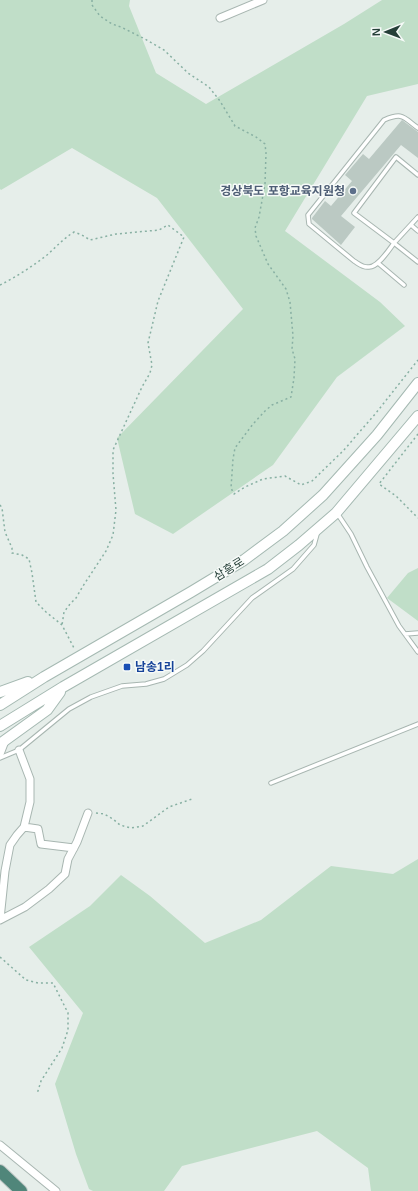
<svg xmlns="http://www.w3.org/2000/svg" width="418" height="1191" viewBox="0 0 418 1191" font-family="Arial,'Noto Sans KR',sans-serif">
	<style>
		.green { fill: #c0dec8 }
		.building { fill: #bbc9c3 }
		.lines { fill: none; stroke-linecap: round; stroke-linejoin: round }
		.service-casing { stroke: #a8b6b1; stroke-width: 5.5 }
		.minor-casing { stroke: #a8b6b1; stroke-width: 9 }
		.secondary-casing { stroke: #a5b9b2; stroke-width: 12 }
		.trunk-casing { stroke: #c2c9c7; stroke-width: 14 }
		.path { stroke: #88b0a3; stroke-width: 1.5; stroke-dasharray: 2 3; stroke-linecap: butt }
		.service { stroke: #fff; stroke-width: 3.5 }
		.minor { stroke: #fff; stroke-width: 7 }
		.secondary { stroke: #fff; stroke-width: 10 }
		.trunk { stroke: #50867a; stroke-width: 12 }
		.service-dot { fill: #5c6f8a; stroke: #f6faf8; stroke-width: 1.5 }
		.transit-dot { fill: #1a4fb4; stroke: #f6faf8; stroke-width: 1.5 }
		.labels { text-anchor: middle; dominant-baseline: central; stroke-width: 3; stroke-linejoin: round; paint-order: stroke }
		.service-label { font-size: 12px; font-weight: bold; fill: #4e5e75; stroke: #f6faf8; text-anchor: end }
		.street-label { font-size: 12px; fill: #253f38; stroke: #f6faf8 }
		.transit-label { font-size: 12px; font-weight: bold; fill: #164399; stroke: #f6faf8; text-anchor: start }
	</style>
	<rect width="100%" height="100%" fill="#e6eeea"/>
	<!-- green -->
	<path class="green" d="M0 0H130L129 6 156 73 206 104 344 24 382 0H418V84L367 96 285 231 380 302 405 326 337 377 273 465 173 534 135 514 117 438 243 309 157 198 72 148 1 190 0 189Z
		M418 568V621L387 598 408 573Z
		M418 859V1191H371L368 1168 317 1131 182 1166 164 1191H93L89 1189 76 1154 55 1084 83 1013 29 947 90 906 121 875 150 896 205 943 261 920 331 866 393 874Z"/>
	<!-- building -->
	<path class="building" d="M402 120 418 132V158L401 145 341 216 355 227 341 245 312 219V218L325 201 331 206 352 181 345 175 363 154 369 159Z"/>
	<g class="lines">
		<defs>
			<path id="service" d="M418 128C403 117 403 112 384 120L308 215 309 224 354 261C359 264 363 268 369 267 378 267 389 250 394 243L354 213 396 157 418 175
				M418 217 394 243 418 262
				M411 225 418 231
				M378 263 404 285
				M337 513 351 534 367 567 399 626 418 652
				M405 634 418 633
				M0 758 19 750 69 709 91 697 122 686 146 684 164 679 187 665 203 651 252 598 293 569 314 545 317 534
				M271 783 418 724"/>
			<path id="minor" d="M220 18 263 0
				M0 754 5 741
				M24 827 38 829 41 844 74 848
				M0 919 5 871 10 845 17 835 24 827 30 802V779L19 750
				M0 920 25 907 49 889 65 874 68 859 77 842 88 813
				M0 1145 56 1191"/>
			<path id="secondary" d="M0 692 28 682
				M0 705 44 677 191 592 244 560 283 531 323 495 377 435 418 383
				M0 726 63 687 268 569 299 545 336 513 418 416
				M0 744 47 710 60 692"/>
			<path id="trunk" d="M0 1171 21 1191"/>
		</defs>
		<!-- service casing -->
		<use href="#service" class="service-casing"/>
		<!-- minor casing -->
		<use href="#minor" class="minor-casing"/>
		<!-- secondary casing -->
		<use href="#secondary" class="secondary-casing"/>
		<!-- trunk casing -->
		<use href="#trunk" class="trunk-casing"/>
		<!-- path -->
		<path class="path" d="M92 0V5L100 16 112 24 121 27 145 39 164 50 188 73 209 87 220 101 235 126 256 137 265 144 266 153 265 184 259 217 255 228 256 236 268 264 286 289 290 302 293 336 292 349 295 359 294 378 291 397 272 405 265 411 253 424 235 448 233 459 231 488 234 494 245 487 263 479 285 476 301 485 312 481 343 451 376 413 418 360
			M0 285C16 277 33 266 47 255 56 247 63 239 74 232L82 235 90 240 116 234 159 230 168 225 184 237 158 301 148 343 152 365 150 373 142 387 113 450V474L116 510 113 535 106 551 83 586 76 598 70 604 64 612 62 625
			M418 434 379 484 396 496 418 518
			M0 505 2 508 5 532 12 548V553L22 555 29 559 32 573 36 602 46 612 62 625 74 648
			M96 813 104 814 113 819 120 825 131 828 143 826 169 807 192 799
			M0 957 26 980 38 983H53L68 1013V1030L62 1048 41 1081 37 1094"/>
		<!-- service -->
		<use href="#service" class="service"/>
		<!-- minor -->
		<use href="#minor" class="minor"/>
		<!-- secondary -->
		<use href="#secondary" class="secondary"/>
		<!-- trunk -->
		<use href="#trunk" class="trunk"/>
	</g>
	<!-- markers -->
	<circle class="service-dot" cx="353" cy="191" r="4"/>
	<rect class="transit-dot" x="123" y="663" width="8" height="8" rx="2"/>
	<g class="labels">
		<!-- service labels -->
		<g class="service-label">
			<text x="345" y="191">경상북도 포항교육지원청</text>
		</g>
		<!-- street labels -->
		<g class="street-label">
			<text transform="translate(229 569) rotate(-32)">삼흥로</text>
		</g>
		<!-- transit labels -->
		<g class="transit-label">
			<text x="135" y="667">남송1리</text>
		</g>
	</g>
	<!-- north arrow -->
	<g transform="translate(386 32) rotate(269)" stroke="#f6faf8" stroke-width="3" paint-order="stroke">
	<path d="M0-3L7 15L0 10L-7 15Z" fill="#253f38"/>
	<text y="-6" font-size="11" font-weight="bold" text-anchor="middle" fill="#253f38">N</text>
	</g>
</svg>
